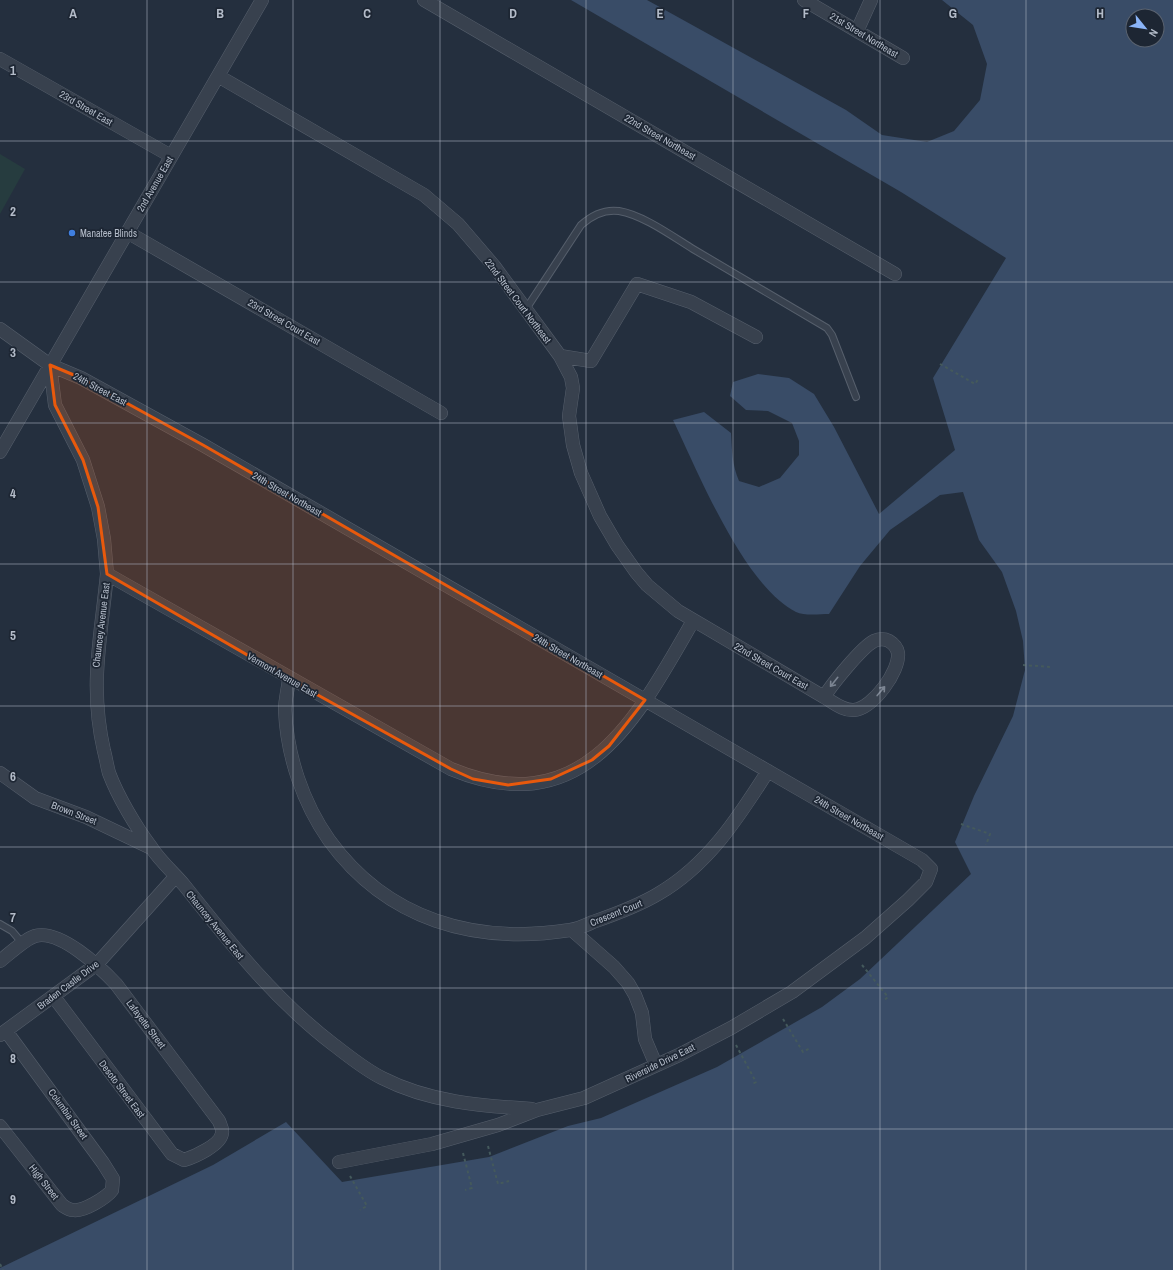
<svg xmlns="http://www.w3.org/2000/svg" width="1173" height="1270" viewBox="0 0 1173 1270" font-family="'Archivo Narrow',sans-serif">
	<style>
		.green { fill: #263c3f }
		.water { fill: #394c67; fill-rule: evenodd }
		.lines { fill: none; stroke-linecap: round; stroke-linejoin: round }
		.service-casing { stroke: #565f6c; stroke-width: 8 }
		.minor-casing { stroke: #565f6c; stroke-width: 14 }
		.path { stroke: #44595c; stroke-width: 2; stroke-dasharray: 3 3; stroke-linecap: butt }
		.service { stroke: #38414e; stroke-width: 6 }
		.minor { stroke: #38414e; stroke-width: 13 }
		.oneway { stroke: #7c8592 }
		.marked { fill: #e8590c; fill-opacity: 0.2; stroke: #e8590c; stroke-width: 3; stroke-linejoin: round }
		.grid { fill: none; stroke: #b4bcc9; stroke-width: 1; stroke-opacity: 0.55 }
		.shop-dot { fill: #3f7fe0; stroke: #1d2633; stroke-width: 1.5 }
		.labels { text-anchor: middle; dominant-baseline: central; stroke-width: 3.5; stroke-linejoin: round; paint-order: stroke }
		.street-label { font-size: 10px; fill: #b4bcc9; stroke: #1d2633 }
		.poi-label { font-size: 10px; fill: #b4bcc9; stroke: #1d2633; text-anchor: start }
		.grid-label { font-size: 13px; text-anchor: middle; font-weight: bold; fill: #b4bcc9; stroke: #1d2633; stroke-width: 3.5; stroke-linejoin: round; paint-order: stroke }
	</style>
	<rect width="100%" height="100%" fill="#242f3e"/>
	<!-- green -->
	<path class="green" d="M0 154 25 169 0 214Z"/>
	<!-- water -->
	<path class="water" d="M571 0H647L846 110 882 135 927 142 954 131 980 100 987 64 973 25 942 0H1173V1270H0V1268L213 1165 286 1122 342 1182 489 1157 568 1126 601 1118 717 1067 822 1007 860 979 971 874 955 842 974 796 1013 716 1025 670 1023 641 1016 611 1002 572 979 540 963 492 940 495 890 530 860 566 829 614C820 614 804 616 796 612 744 586 698 472 673 420L704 412 731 433C732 450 732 465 739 481L759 487 780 478 799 455V441L792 423 768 411 746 410 730 396 733 382 758 374 789 378 814 394 834 427 879 514 955 450 933 378 1006 258 901 192ZM1133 16H1157V40H1133Z"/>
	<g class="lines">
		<defs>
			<path id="service" d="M526 309 581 225C592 215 604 209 619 211 643 215 672 236 693 249 737 275 782 301 827 328L832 335 856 397
				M0 924 12 931 23 944"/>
			<path id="minor" d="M424 0 895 274
				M804 0 903 58
				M857 31 871 0
				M0 59 171 156
				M218 76 424 195 458 224 494 266 560 356 571 377 573 388 569 416 573 445 581 473 600 516 617 545 636 572 647 585 678 611 824 697C833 702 843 711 854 710 873 708 900 671 898 653 897 647 894 644 889 641 885 639 879 639 874 641 862 647 832 684 824 697
				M127 232 441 413
				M0 329 50 365 81 378 203 445 922 860 931 869 926 882 908 900 865 938 792 992 731 1028 679 1055 584 1098 537 1110 498 1125 432 1144 339 1162
				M560 356 591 361 637 284 691 302 756 337
				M50 365 55 405 83 460 98 507 104 539 107 574 451 769C584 824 637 718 693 621
				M0 452 262 0
				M107 574C101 637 89 686 104 751 106 758 107 766 109 773 118 797 136 827 151 847 160 861 173 872 184 885 230 943 275 1000 334 1045 350 1057 364 1069 382 1078 429 1102 481 1106 532 1109
				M289 679C288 689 285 700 285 710 287 756 303 803 329 840 387 920 475 945 570 930 578 929 586 925 593 922 616 914 638 906 658 894 708 865 738 818 768 771
				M0 773 35 798 86 817 151 848
				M572 930 614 967 628 983 635 995 642 1013 645 1039 656 1065
				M0 961C9 954 25 939 35 936 60 929 100 967 116 984L219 1121C220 1124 223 1129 222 1133 221 1145 194 1157 184 1160L172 1154 54 997
				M0 1035 97 964 176 876
				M0 1126 62 1205C65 1207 69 1210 73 1210 83 1212 106 1198 112 1190L113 1179 103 1163 6 1031"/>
		</defs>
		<!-- service casing -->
		<use href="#service" class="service-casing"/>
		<!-- minor casing -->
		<use href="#minor" class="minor-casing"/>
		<!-- path -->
		<path class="path" d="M940 364 975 384 979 378
			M1023 665 1051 667
			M961 824 990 834 986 845
			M862 965 888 997 883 1001
			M783 1019 803 1052 810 1048
			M736 1045 756 1082 751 1085
			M488 1146 498 1184 509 1181
			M463 1153 472 1188 465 1190
			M350 1176 367 1206 360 1210
			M0 1264 3 1270"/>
		<!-- service -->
		<use href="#service" class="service"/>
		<!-- minor -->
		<use href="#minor" class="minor"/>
	</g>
	<!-- one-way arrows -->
	<defs><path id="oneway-shaft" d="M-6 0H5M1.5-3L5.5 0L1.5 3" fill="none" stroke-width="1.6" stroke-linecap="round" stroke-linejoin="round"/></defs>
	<g class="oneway">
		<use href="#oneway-shaft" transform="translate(834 682) rotate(129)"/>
		<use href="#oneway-shaft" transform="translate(881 691) rotate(-50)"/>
	</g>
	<!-- marked area -->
	<path class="marked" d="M50 365 81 378 203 445 645 700 609 746 592 760 551 779 508 785 473 779 451 769 289 679 107 574 98 507 83 460 55 405Z"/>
	<!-- grid -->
	<path class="grid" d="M147 0V1270M293 0V1270M440 0V1270M586 0V1270M733 0V1270M880 0V1270M1026 0V1270M0 141H1173M0 282H1173M0 423H1173M0 564H1173M0 706H1173M0 847H1173M0 988H1173M0 1129H1173"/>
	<!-- markers -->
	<circle class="shop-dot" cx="72" cy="233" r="4"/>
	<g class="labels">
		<!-- street labels -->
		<g class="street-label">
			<text transform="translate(864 35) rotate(31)">21st Street Northeast</text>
			<text transform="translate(86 108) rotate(30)">23rd Street East</text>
			<text transform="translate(660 137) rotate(30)">22nd Street Northeast</text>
			<text transform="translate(155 184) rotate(-60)">2nd Avenue East</text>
			<text transform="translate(518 301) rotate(53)">22nd Street Court Northeast</text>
			<text transform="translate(284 322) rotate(30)">23rd Street Court East</text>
			<text transform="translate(100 389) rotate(28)">24th Street East</text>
			<text transform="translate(287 494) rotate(30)">24th Street Northeast</text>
			<text transform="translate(101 625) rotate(-83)">Chauncey Avenue East</text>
			<text transform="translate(568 656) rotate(30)">24th Street Northeast</text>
			<text transform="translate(771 666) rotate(30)">22nd Street Court East</text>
			<text transform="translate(282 675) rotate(30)">Vermont Avenue East</text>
			<text transform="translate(74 813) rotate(21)">Brown Street</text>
			<text transform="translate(849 818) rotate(30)">24th Street Northeast</text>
			<text transform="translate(616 913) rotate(-22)">Crescent Court</text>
			<text transform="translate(215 925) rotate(51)">Chauncey Avenue East</text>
			<text transform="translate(68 985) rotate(-37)">Braden Castle Drive</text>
			<text transform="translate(146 1024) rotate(53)">Lafayette Street</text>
			<text transform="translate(660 1063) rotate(-26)">Riverside Drive East</text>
			<text transform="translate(122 1089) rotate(53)">Desoto Street East</text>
			<text transform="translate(68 1114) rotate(54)">Columbia Street</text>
			<text transform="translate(44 1182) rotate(52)">High Street</text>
		</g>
		<!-- poi labels -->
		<g class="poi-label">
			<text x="80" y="233">Manatee Blinds</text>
		</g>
	</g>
	<g class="grid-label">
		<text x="73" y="18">A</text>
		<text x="220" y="18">B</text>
		<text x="367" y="18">C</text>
		<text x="513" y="18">D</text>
		<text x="660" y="18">E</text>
		<text x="806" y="18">F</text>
		<text x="953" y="18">G</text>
		<text x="1100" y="18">H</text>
		<text x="13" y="75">1</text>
		<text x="13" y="216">2</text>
		<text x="13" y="357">3</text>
		<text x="13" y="498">4</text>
		<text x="13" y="640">5</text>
		<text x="13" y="781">6</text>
		<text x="13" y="922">7</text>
		<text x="13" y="1063">8</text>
		<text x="13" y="1204">9</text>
	</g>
	<!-- north arrow -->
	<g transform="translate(1145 28) rotate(120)"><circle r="19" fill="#1d2633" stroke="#59626f"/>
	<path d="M0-3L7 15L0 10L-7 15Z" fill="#8ab4f8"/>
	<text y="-6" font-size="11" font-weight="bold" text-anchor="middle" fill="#b4bcc9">N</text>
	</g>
</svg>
